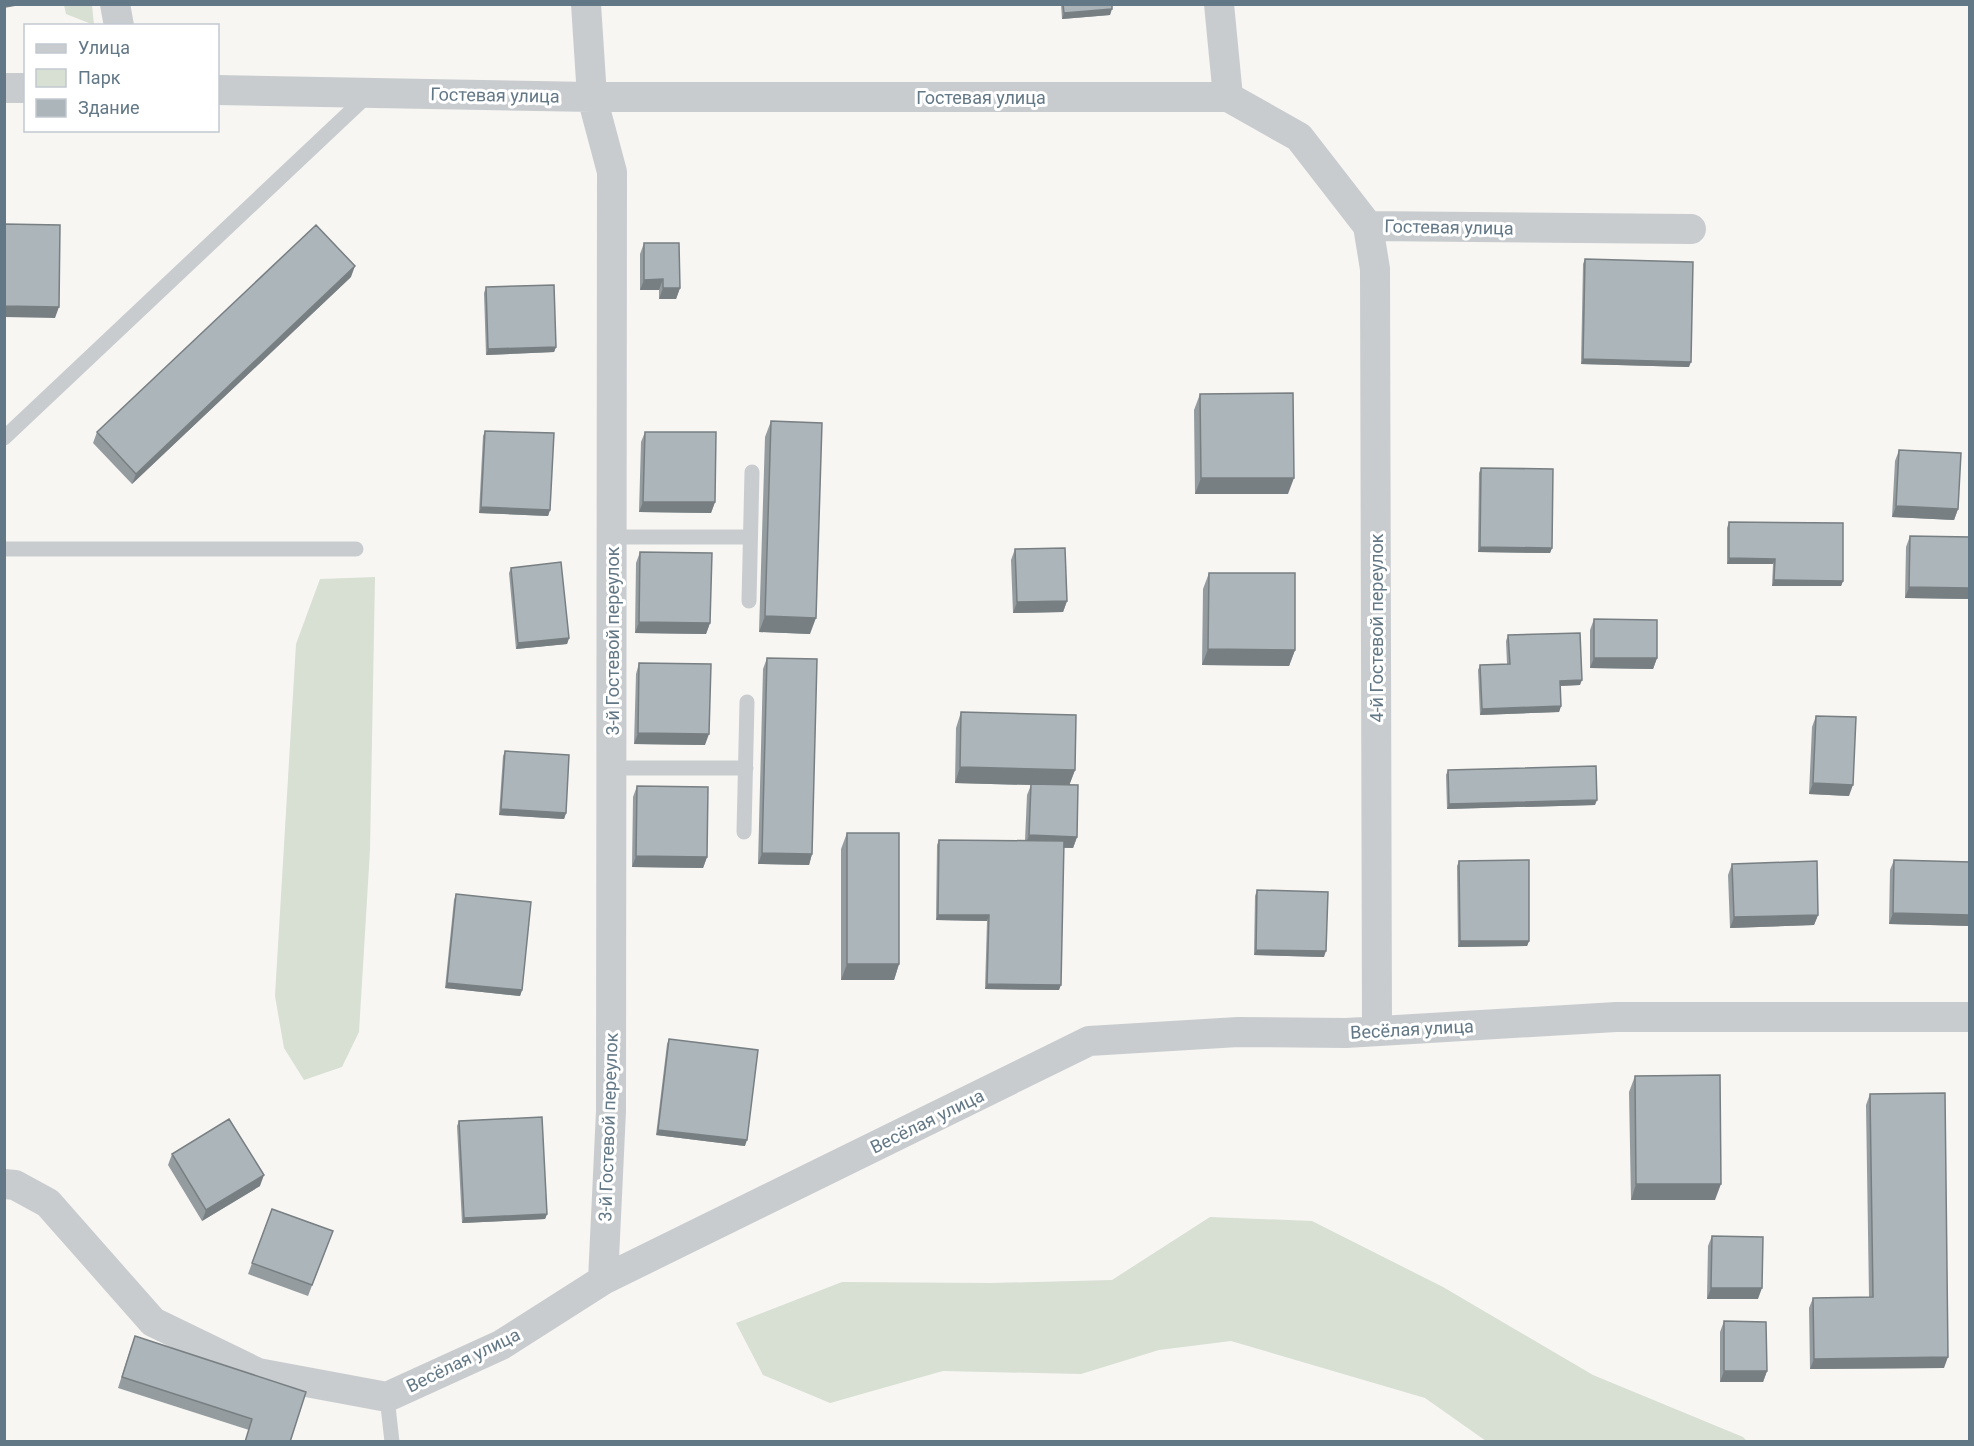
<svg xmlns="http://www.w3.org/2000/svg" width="1974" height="1446" viewBox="0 0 1974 1446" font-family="Roboto,sans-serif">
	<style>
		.green { fill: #d8dfd3 }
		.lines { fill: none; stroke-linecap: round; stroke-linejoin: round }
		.service { stroke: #c9cccf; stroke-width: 15 }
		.minor { stroke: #c9cccf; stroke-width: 30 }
		.wall { fill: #949ca0 }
		.shaded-wall { fill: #787f82 }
		.building { fill: #acb5ba; stroke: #787f82; stroke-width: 1.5 }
		.labels { text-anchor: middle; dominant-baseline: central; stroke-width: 6; stroke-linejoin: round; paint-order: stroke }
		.street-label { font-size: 18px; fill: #637886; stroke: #fff }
	</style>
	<rect width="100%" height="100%" fill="#f7f6f3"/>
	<!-- green -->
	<path class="green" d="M64 5H92L94 25 66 14Z
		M375 577 370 850 359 1032 342 1067 304 1080 284 1048 275 996 296 644 320 579Z
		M1210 1217 1312 1221 1443 1287 1593 1375 1743 1437 1747 1441H1486L1425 1398 1231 1341 1159 1350 1081 1374 943 1371 830 1403 763 1375 736 1323 842 1282 991 1283 1112 1280Z"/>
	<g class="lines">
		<!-- service -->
		<path class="service" d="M4 438 369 94
			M612 537H750
			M4 549H356
			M749 601 752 472
			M611 768H746
			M744 832 747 702
			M387 1397 392 1442"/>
		<!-- minor -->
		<path class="minor" d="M115 4 119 26
			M586 4 592 97 612 172 611 1111 603 1280
			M1219 4 1228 97
			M4 88H26
			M218 90 592 97H1228L1299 137 1368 226 1691 229
			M1368 226 1375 269 1377 1031
			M4 1184 15 1185 48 1203 153 1322 258 1373 387 1397 501 1345 603 1280 1089 1041 1238 1032 1346 1033 1616 1017H1970"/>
	</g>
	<!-- wall -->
	<path class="wall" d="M1061 4H1112L1110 15 1062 19Z
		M644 243 680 288 676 299H659V290H640V254Z
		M1585 259 1689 367 1581 364 1583 264Z
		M351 277 132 484 93 443 97 432Z
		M486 287 556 347 554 352 486 355 484 293Z
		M1200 394 1288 494H1195L1194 410Z
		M771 421 810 634 759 632 765 437Z
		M485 431 550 510 548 516 479 513 483 436Z
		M645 432 715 502 711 513 639 512 641 442Z
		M1899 450 1958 509 1954 520 1892 517 1895 461Z
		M1481 468 1552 548 1550 553 1478 552 1479 473Z
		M1729 522 1843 581 1841 586H1772L1773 564H1727V528Z
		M1910 536 1970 537V599L1905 598 1906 547Z
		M1015 549 1067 601 1063 612 1013 613 1011 560Z
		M640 552 710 623 706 634 635 633 636 563Z
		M511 568 569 638 567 644 516 649 509 573Z
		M1209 573 1295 650 1289 666 1202 665 1203 589Z
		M1594 619 1657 658 1653 669 1590 668V630Z
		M1508 635 1580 685 1560 686 1561 706 1559 712 1480 715 1478 670 1480 665 1507 664 1506 641Z
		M767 658 812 854 809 865 758 864 763 669Z
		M639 663 705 745 634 744 636 674Z
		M961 712 1075 770 1069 785 1077 837 1073 848H1063L1059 990 985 989 987 921 936 920 937 845 939 840 1025 841 1027 795 1031 785 955 783 956 728Z
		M1816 716 1849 796 1809 794 1812 727Z
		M505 751 566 813 564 819 499 815 503 756Z
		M1448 770 1595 805 1447 809 1446 775Z
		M637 786 707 857 703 868 632 867 633 797Z
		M847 833 899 964 894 980H841V849Z
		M1894 860 1970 862V926L1889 924 1890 870Z
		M1459 861 1529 941 1527 946 1458 947 1457 866Z
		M1732 864 1818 915 1814 925 1730 928 1728 875Z
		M1257 890 1324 957 1254 955 1255 896Z
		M456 894 522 990 520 996 445 988 454 900Z
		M669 1039 745 1146 656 1135 667 1044Z
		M1635 1076 1715 1200H1631L1629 1092Z
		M1870 1094 1944 1368 1810 1369 1809 1308 1813 1298 1869 1297 1866 1105Z
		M459 1121 547 1214 545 1219 462 1223 457 1126Z
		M172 1154 260 1186 202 1221 168 1165Z
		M272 1209 333 1231 308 1296 248 1274Z
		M1712 1236 1758 1299H1707L1708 1246Z
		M1724 1321 1767 1371 1763 1382H1720V1332Z
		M131 1347 290 1442 249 1430 118 1388Z"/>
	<!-- shaded-wall -->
	<path class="shaded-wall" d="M4 4H26L4 8Z
		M1112 9 1110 15 1062 19 1064 13Z
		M355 266 351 277 132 484 136 474Z
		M663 279 659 290H640L644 280Z
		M663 288H680L676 299H659Z
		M4 306 59 307 55 318 4 317Z
		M556 347 554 352 486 355 488 349Z
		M1583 359 1691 362 1689 367 1581 364Z
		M1201 478H1294L1288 494H1195Z
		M643 502H715L711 513 639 512Z
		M1896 506 1958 509 1954 520 1892 517Z
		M481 507 550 510 548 516 479 513Z
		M1480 547 1552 548 1550 553 1478 552Z
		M1729 558 1775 559 1773 564H1727Z
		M1774 580 1843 581 1841 586H1772Z
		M1909 587 1970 588V599L1905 598Z
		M1067 601 1063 612 1013 613 1017 602Z
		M765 616 816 618 810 634 759 632Z
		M639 622 710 623 706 634 635 633Z
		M569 638 567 644 516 649 518 643Z
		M1208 649 1295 650 1289 666 1202 665Z
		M1594 658H1657L1653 669 1590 668Z
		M1582 680 1580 685 1558 686 1560 681Z
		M1561 706 1559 712 1480 715 1482 709Z
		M638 733 709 734 705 745 634 744Z
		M960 767 1075 770 1069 786 955 783Z
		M1813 783 1853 785 1849 796 1809 794Z
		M1597 800 1595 805 1447 809 1449 804Z
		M501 809 566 813 564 819 499 815Z
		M1029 835 1077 837 1073 848 1025 846Z
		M762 853 812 854 809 865 758 864Z
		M636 856 707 857 703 868 632 867Z
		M1893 913 1970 915V926L1889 924Z
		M938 915H989L987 921 936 920Z
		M1818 915 1814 925 1730 928 1734 917Z
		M1460 941H1529L1527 946 1458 947Z
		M1256 950 1326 951 1324 957 1254 955Z
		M847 964H899L894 980H841Z
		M447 983 522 990 520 996 445 988Z
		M987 984 1061 985 1059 990 985 989Z
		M658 1130 747 1140 745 1146 656 1135Z
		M264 1175 260 1186 202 1221 206 1210Z
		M1636 1184H1721L1715 1200H1631Z
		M547 1214 545 1219 462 1223 464 1218Z
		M1711 1288H1762L1758 1299H1707Z
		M1948 1357 1944 1368 1810 1369 1814 1359Z
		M1724 1371H1767L1763 1382H1720Z"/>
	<!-- building -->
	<path class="building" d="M1063 4H1112V9L1064 13Z
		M4 224 60 225 59 307 4 306Z
		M316 225 355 266 136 474 97 432Z
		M644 243H679L680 288H663V279L644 280Z
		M1585 259 1693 262 1691 362 1583 359Z
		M554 285 556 347 488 349 486 287Z
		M1293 393 1294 478H1201L1200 394Z
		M771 421 822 423 816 618 765 616Z
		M485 431 554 433 550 510 481 507Z
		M645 432H716L715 502H643Z
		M1899 450 1961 453 1958 509 1896 506Z
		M1481 468 1553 469 1552 548 1480 547Z
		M1729 522 1843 523V581L1774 580 1775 559 1729 558Z
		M1910 536 1970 537V588L1909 587Z
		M1065 548 1067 601 1017 602 1015 549Z
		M640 552 712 553 710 623 639 622Z
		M561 562 569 638 518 643 511 568Z
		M1209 573H1295V650L1208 649Z
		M1594 619 1657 620V658H1594Z
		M1580 633 1582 680 1560 681 1561 706 1482 709 1480 665 1510 664 1508 635Z
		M767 658 817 659 812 854 762 853Z
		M639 663 711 664 709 734 638 733Z
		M961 712 1076 715 1075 770 960 767Z
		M1816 716 1856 717 1853 785 1813 783Z
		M505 751 569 755 566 813 501 809Z
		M1596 766 1597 800 1449 804 1448 770Z
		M1031 784 1078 785 1077 837 1029 835Z
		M637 786 708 787 707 857 636 856Z
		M847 833H899V964H847Z
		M939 840 1064 841 1061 985 987 984 989 915H938Z
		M1529 860V941H1460L1459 861Z
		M1894 860 1970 862V915L1893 913Z
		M1817 861 1818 915 1734 917 1732 864Z
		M1257 890 1328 892 1326 951 1256 950Z
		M456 894 531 902 522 990 447 983Z
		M669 1039 758 1050 747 1140 658 1130Z
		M1720 1075 1721 1184H1636L1635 1076Z
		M1945 1093 1948 1357 1814 1359 1813 1298 1873 1297 1870 1094Z
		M542 1117 547 1214 464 1218 459 1121Z
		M229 1119 264 1175 206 1210 172 1154Z
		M272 1209 333 1231 312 1285 252 1263Z
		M1712 1236 1763 1237 1762 1288H1711Z
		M1724 1321 1766 1322 1767 1371H1724Z
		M135 1336 306 1392 290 1442H245L252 1419 122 1377Z"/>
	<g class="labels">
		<!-- street labels -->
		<g class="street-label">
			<text transform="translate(495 95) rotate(1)">Гостевая улица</text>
			<text x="981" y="97">Гостевая улица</text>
			<text transform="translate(1449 227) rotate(1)">Гостевая улица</text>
			<text transform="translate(1376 628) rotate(-90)">4-й Гостевой переулок</text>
			<text transform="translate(612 641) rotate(-90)">3-й Гостевой переулок</text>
			<text transform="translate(1412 1029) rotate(-3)">Весёлая улица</text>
			<text transform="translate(927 1121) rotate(-26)">Весёлая улица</text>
			<text transform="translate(608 1127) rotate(-88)">3-й Гостевой переулок</text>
			<text transform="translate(463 1360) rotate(-26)">Весёлая улица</text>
		</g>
	</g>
	<!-- border -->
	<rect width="1974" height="1446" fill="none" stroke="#637886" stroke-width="12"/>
	<!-- legend -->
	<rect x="24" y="24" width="195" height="108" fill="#ffffff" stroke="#c1c9cf" stroke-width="1.5"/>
	<rect x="36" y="44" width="30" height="9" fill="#c9cccf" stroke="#c1c9cf" stroke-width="1.5"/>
	<text x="78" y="54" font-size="18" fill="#637886">Улица</text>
	<rect x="36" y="69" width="30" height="18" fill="#d8dfd3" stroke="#c1c9cf" stroke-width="1.5"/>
	<text x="78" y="84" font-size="18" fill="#637886">Парк</text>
	<rect x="36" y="99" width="30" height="18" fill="#acb5ba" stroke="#c1c9cf" stroke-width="1.5"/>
	<text x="78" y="114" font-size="18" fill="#637886">Здание</text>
</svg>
